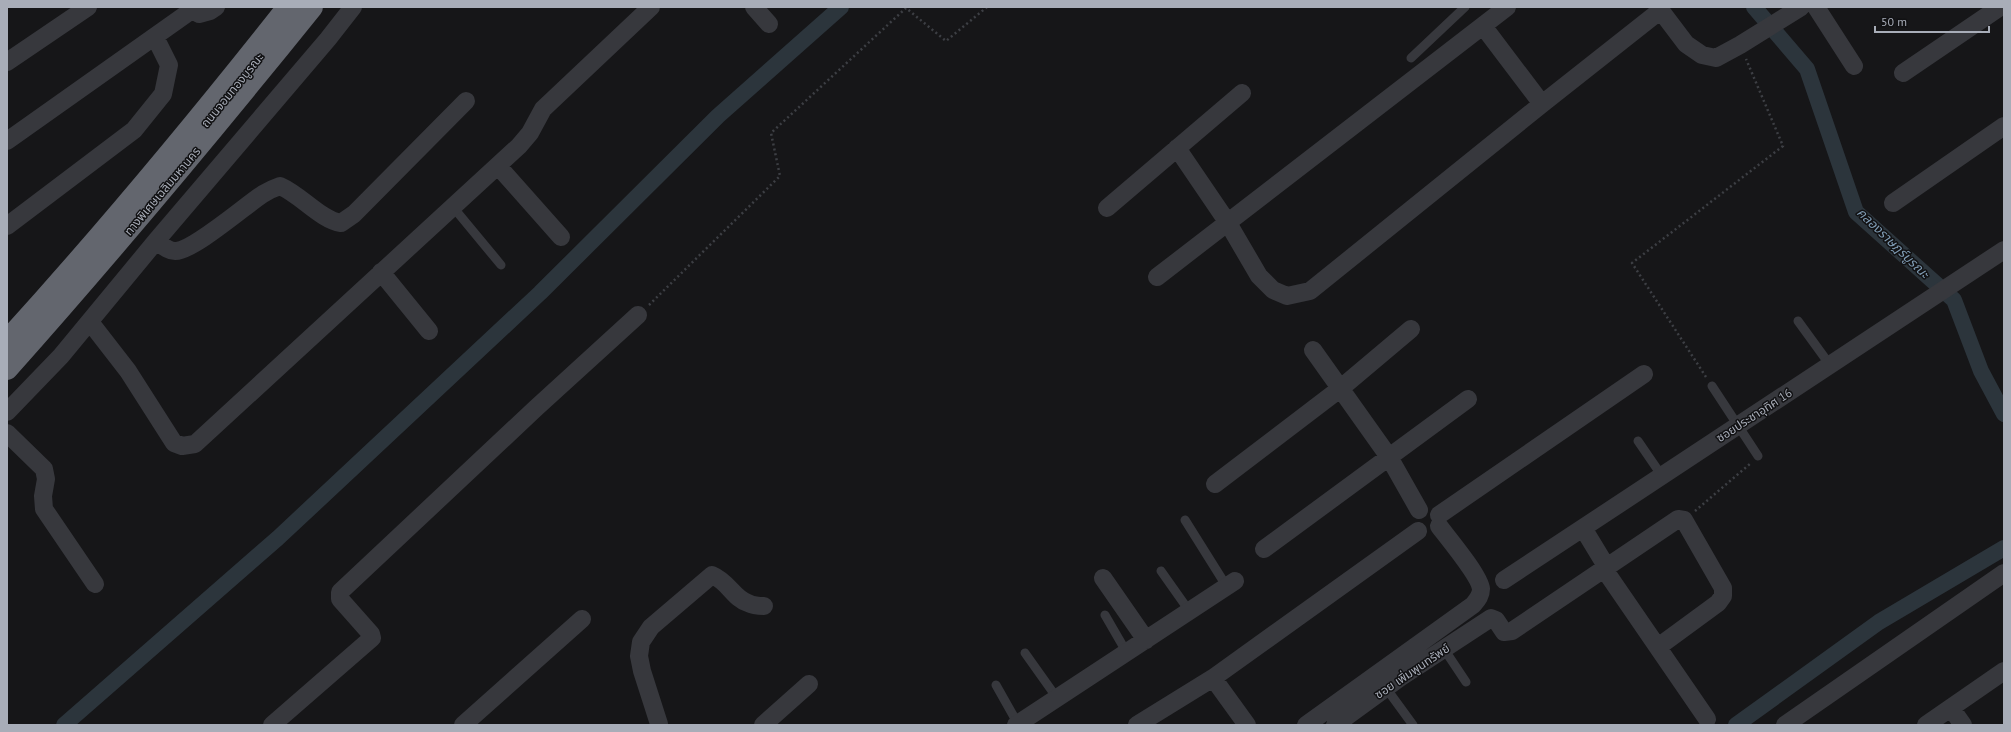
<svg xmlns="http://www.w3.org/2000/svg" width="2011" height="732" viewBox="0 0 2011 732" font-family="'PT Sans','Noto Sans Thai',sans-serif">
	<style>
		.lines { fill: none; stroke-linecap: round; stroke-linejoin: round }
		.canal { stroke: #2c353c; stroke-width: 16 }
		.path { stroke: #3d3f44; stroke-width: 2.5; stroke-dasharray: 2 3; stroke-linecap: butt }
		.lane { stroke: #37383d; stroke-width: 9 }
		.street { stroke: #37383d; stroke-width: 18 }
		.highway { stroke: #63666e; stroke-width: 22 }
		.labels { text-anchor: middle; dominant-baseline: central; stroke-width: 3; stroke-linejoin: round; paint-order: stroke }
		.street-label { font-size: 12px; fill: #a8adb8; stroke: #111113 }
		.water-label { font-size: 13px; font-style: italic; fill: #7f9bb3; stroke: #111113 }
	</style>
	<rect width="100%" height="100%" fill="#161618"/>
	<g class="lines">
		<!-- canal -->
		<path class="canal" d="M1754 7 1807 69 1856 212 1954 300 1981 371 2004 414
			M64 725 278 538 540 293 718 116 841 7
			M1736 725 1879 622 2004 548"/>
		<!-- path -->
		<path class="path" d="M649 305 780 176 771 133 906 8 946 41 987 7
			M1706 377 1632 263 1783 146 1746 59
			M1695 511 1751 463"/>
		<!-- lane -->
		<path class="lane" d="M1411 58 1465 7
			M453 207 501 265
			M1798 321 1830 365
			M1712 386 1758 456
			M1638 441 1662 476
			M1185 520 1227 587
			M1161 571 1190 612
			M1105 615 1127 653
			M1444 649 1466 682
			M1025 653 1057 698
			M996 685 1018 724
			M1386 688 1413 725"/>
		<!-- street -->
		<path class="street" d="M754 7 769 24
			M1658 7 1686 44 1702 55 1716 58 1740 45 1801 7
			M1816 7 1854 66
			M192 10 199 14 210 11 216 7
			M1483 26 1542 104
			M7 62 88 7
			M1903 73 2000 7
			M7 141 192 10 190 7
			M1177 148 1228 223 1259 276 1273 290 1287 296 1310 291 1542 104 1661 10
			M498 166 561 237
			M1893 203 2004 126
			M1107 208 1242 93
			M7 226 134 130 163 94 169 65 155 37
			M156 241C162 245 168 251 175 251 192 252 246 205 263 194 268 191 274 188 280 186 301 195 321 220 341 223L354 214 466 101
			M381 272 429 331
			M1157 277 1507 7
			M90 322 128 371 174 443 182 446 195 444 519 146 530 133 543 109 651 7
			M1313 350 1389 457 1419 510
			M7 412 61 356 156 241 328 39 353 7
			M7 433 44 469 46 479 43 496 44 509 95 584
			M1215 484 1341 388 1411 329
			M1439 515 1644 374
			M1583 528 1603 561
			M1264 549 1468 399
			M1604 569 1707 719
			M1103 578 1146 640
			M1504 580 2004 250
			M1213 678 1247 725
			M1951 708 1963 725
			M659 724 642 671 639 656 641 642 651 627 712 575C729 582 733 598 748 603 752 605 759 606 764 606
			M272 725 372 638 371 634 340 599V592L536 408 638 315
			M463 725 582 619
			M763 725 809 684
			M1016 725 1235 581
			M1137 725 1213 678 1418 531
			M1306 725 1473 605C1477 600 1481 596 1481 589 1480 576 1448 538 1439 526
			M1335 725 1401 677 1491 618 1496 620 1504 632 1512 631 1678 519 1684 520 1723 588V596L1718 603 1658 647
			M1785 725 2004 573
			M1926 725 2004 671"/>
		<!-- highway -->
		<path class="highway" d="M7 341C105 233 198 121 288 7
			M7 369C112 251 213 130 312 7"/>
	</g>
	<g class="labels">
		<!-- street labels -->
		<g class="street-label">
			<text transform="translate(232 90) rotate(-51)">ถนนจอมทองบูรณะ</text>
			<text transform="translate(162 191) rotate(-50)">ทางพิเศษเฉลิมมหานคร</text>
			<text transform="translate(1754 415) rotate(-33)">ซอยประชาอุทิศ 16</text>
			<text transform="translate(1412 671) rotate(-34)">ซอย เพิ่มพูนทรัพย์</text>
		</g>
		<!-- water labels -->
		<g class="water-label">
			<text transform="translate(1893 243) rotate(44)">คลองราษฎร์บูรณะ</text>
		</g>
	</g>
	<!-- border -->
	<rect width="2011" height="732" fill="none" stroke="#a8adb8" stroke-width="16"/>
	<!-- scale -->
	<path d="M1875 26v6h114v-6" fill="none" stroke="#a8adb8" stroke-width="2"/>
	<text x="1881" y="26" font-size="12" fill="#a8adb8" stroke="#111113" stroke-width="3" paint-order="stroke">50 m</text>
</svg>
